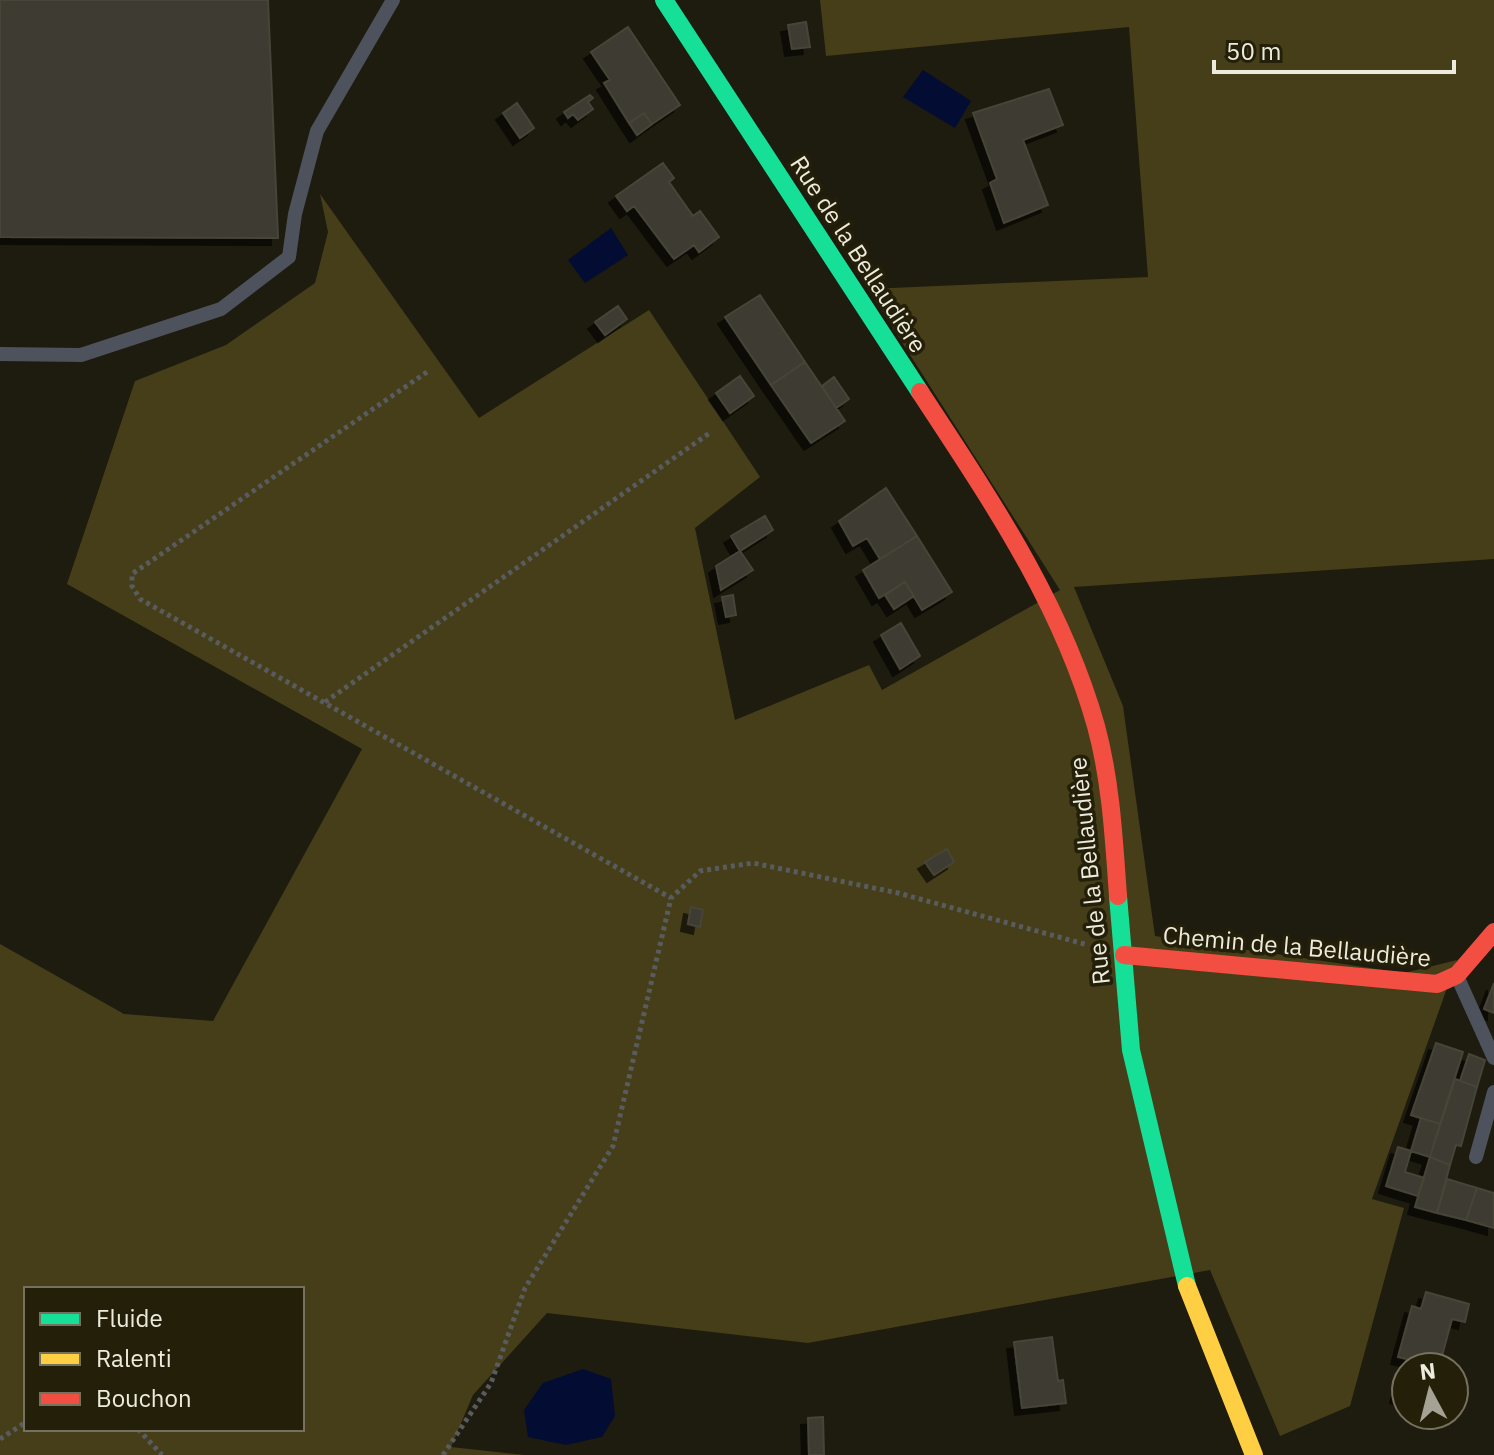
<svg xmlns="http://www.w3.org/2000/svg" width="1494" height="1455" viewBox="0 0 1494 1455" font-family="'IBM Plex Sans',sans-serif">
	<style>
		.green { fill: #453e19; fill-rule: evenodd }
		.water { fill: #030c32 }
		.building { fill: #3d3b30; stroke: #464439; stroke-width: 2; filter: url(#shadow) }
		.lines { fill: none; stroke-linecap: round; stroke-linejoin: round }
		.path { stroke: #595c5f; stroke-width: 5; stroke-dasharray: 4 4; stroke-linecap: butt }
		.lane { stroke: #4d525c; stroke-width: 14 }
		.fast { stroke: #16e098; stroke-width: 18 }
		.slow { stroke: #ffcf43; stroke-width: 18 }
		.jam { stroke: #f24e42; stroke-width: 18 }
		.labels { text-anchor: middle; dominant-baseline: central; stroke-width: 7; stroke-linejoin: round; paint-order: stroke }
		.street-label { font-size: 24px; fill: #edebdd; stroke: #241f09 }
	</style>
	<defs>
		<filter id="shadow"><feDropShadow dx="-7" dy="7" stdDeviation="0" flood-color="#0009"/></filter>
	</defs>
	<rect width="100%" height="100%" fill="#1e1b0f"/>
	<!-- green -->
	<path class="green" d="M820 0H1494V559L1074 587 1123 706 1155 936 1404 973 1457 960 1372 1199 1404 1208 1350 1406 1280 1436 1210 1270 808 1343 547 1313 473 1395 451 1447 525 1455H0V944L124 1014 213 1021 362 749 67 584 135 381 226 345 315 283 328 232 320 194 479 418 649 310 760 477 695 528 735 720 869 665 882 690 1060 590 868 289 1148 277 1129 27 826 56ZM26 1289H302V1429H26Z"/>
	<!-- water -->
	<path class="water" d="M923 70 971 101 955 128 903 97Z
		M611 228 628 255 585 283 568 260Z
		M583 1369 611 1379 615 1416 602 1437 566 1445 528 1437 524 1410 543 1383Z"/>
	<!-- building -->
	<path class="building" d="M0 0H268L278 238 0 237Z
		M806 22 810 47 792 49 788 25Z
		M628 27 680 105 652 124 644 113 629 123 604 83 610 80 591 52Z
		M1049 89 1063 125 1023 140 1048 205 1004 223 990 183 997 179 973 113Z
		M590 95 593 98 588 102 593 109 578 120 573 114 568 118 564 112Z
		M517 103 534 128 520 138 503 113Z
		M644 113 652 124 637 135 629 123Z
		M663 163 674 178 669 182 693 216 700 211 719 237 699 252 694 245 674 259 634 206 627 211 616 196Z
		M760 295 805 362 771 385 725 317Z
		M618 306 627 319 605 335 595 322Z
		M805 362 845 421 811 443 771 385Z
		M740 376 754 396 730 413 716 393Z
		M834 377 849 399 836 408 822 386Z
		M886 488 917 536 880 559 867 538 853 546 839 521Z
		M765 516 773 530 740 551 731 536Z
		M917 536 952 592 922 610 905 582 879 598 863 570Z
		M740 551 753 570 721 590 716 566Z
		M905 582 914 596 894 609 885 595Z
		M733 595 736 615 726 617 722 597Z
		M901 623 920 656 900 669 881 635Z
		M947 849 954 862 934 875 925 862Z
		M691 907 703 910 700 927 688 924Z
		M1494 983V1013L1484 1009Z
		M1436 1043 1463 1052 1440 1124 1411 1115Z
		M1469 1054 1485 1060 1477 1087 1460 1081Z
		M1455 1079 1477 1087 1461 1146 1456 1145 1450 1165 1430 1157Z
		M1421 1118 1440 1124 1430 1157 1411 1151Z
		M1398 1147 1411 1151 1405 1172 1424 1178 1418 1196 1386 1186Z
		M1430 1157 1450 1165 1437 1213 1415 1207Z
		M1447 1179 1477 1188 1466 1220 1437 1213Z
		M1477 1188 1494 1193V1228L1466 1220Z
		M1426 1292 1469 1304 1465 1322 1452 1319 1439 1367H1406V1399L1397 1396 1407 1359 1398 1357 1412 1306 1421 1309Z
		M1052 1337 1058 1381 1063 1380 1066 1403 1022 1408 1014 1342Z
		M823 1417 824 1455H809L808 1418Z"/>
	<g class="lines">
		<!-- path -->
		<path class="path" d="M427 372 132 574V586L140 599 671 898
			M325 702 711 432
			M138 1429 162 1455
			M0 1439 26 1422
			M443 1455 491 1383 525 1288 613 1146 671 898 700 871 753 863 898 893 1088 945"/>
		<!-- lane -->
		<path class="lane" d="M0 354 81 355 221 309 289 257 295 214 317 131 393 0
			M1457 976 1494 1058
			M1476 1157 1494 1092"/>
		<!-- fast -->
		<path class="fast" d="M664 0 920 392
			M1118 896 1131 1050 1187 1286"/>
		<!-- slow -->
		<path class="slow" d="M1187 1286 1254 1455"/>
		<!-- jam -->
		<path class="jam" d="M920 392C990 499 1061 602 1096 726 1111 781 1114 840 1118 896
			M1124 955 1437 984 1457 975 1494 932"/>
	</g>
	<g class="labels">
		<!-- street labels -->
		<g class="street-label">
			<text transform="translate(859 254) rotate(57)">Rue de la Bellaudière</text>
			<text transform="translate(1089 871) rotate(-96)">Rue de la Bellaudière</text>
			<text transform="translate(1297 946) rotate(5)">Chemin de la Bellaudière</text>
		</g>
	</g>
	<!-- legend -->
	<rect x="24" y="1287" width="280" height="144" fill="#241f09" stroke="#74715e" stroke-width="2"/>
	<rect x="40" y="1313" width="40" height="12" fill="#16e098" stroke="#74715e" stroke-width="2"/>
	<text x="96" y="1327" font-size="24" fill="#edebdd">Fluide</text>
	<rect x="40" y="1353" width="40" height="12" fill="#ffcf43" stroke="#74715e" stroke-width="2"/>
	<text x="96" y="1367" font-size="24" fill="#edebdd">Ralenti</text>
	<rect x="40" y="1393" width="40" height="12" fill="#f24e42" stroke="#74715e" stroke-width="2"/>
	<text x="96" y="1407" font-size="24" fill="#edebdd">Bouchon</text>
	<!-- north arrow -->
	<g transform="translate(1430 1391) rotate(353)"><circle r="38" fill="#241f09" stroke="#74715e" stroke-width="2"/>
	<path d="M0-6L14 30L0 20L-14 30Z" fill="#a5a295"/>
	<text y="-12" font-size="22" font-weight="bold" text-anchor="middle" fill="#edebdd">N</text>
	</g>
	<!-- scale -->
	<path d="M1214 60v12h240v-12" fill="none" stroke="#edebdd" stroke-width="4"/>
	<text x="1226" y="60" font-size="24" fill="#edebdd" stroke="#241f09" stroke-width="6" paint-order="stroke">50 m</text>
</svg>
